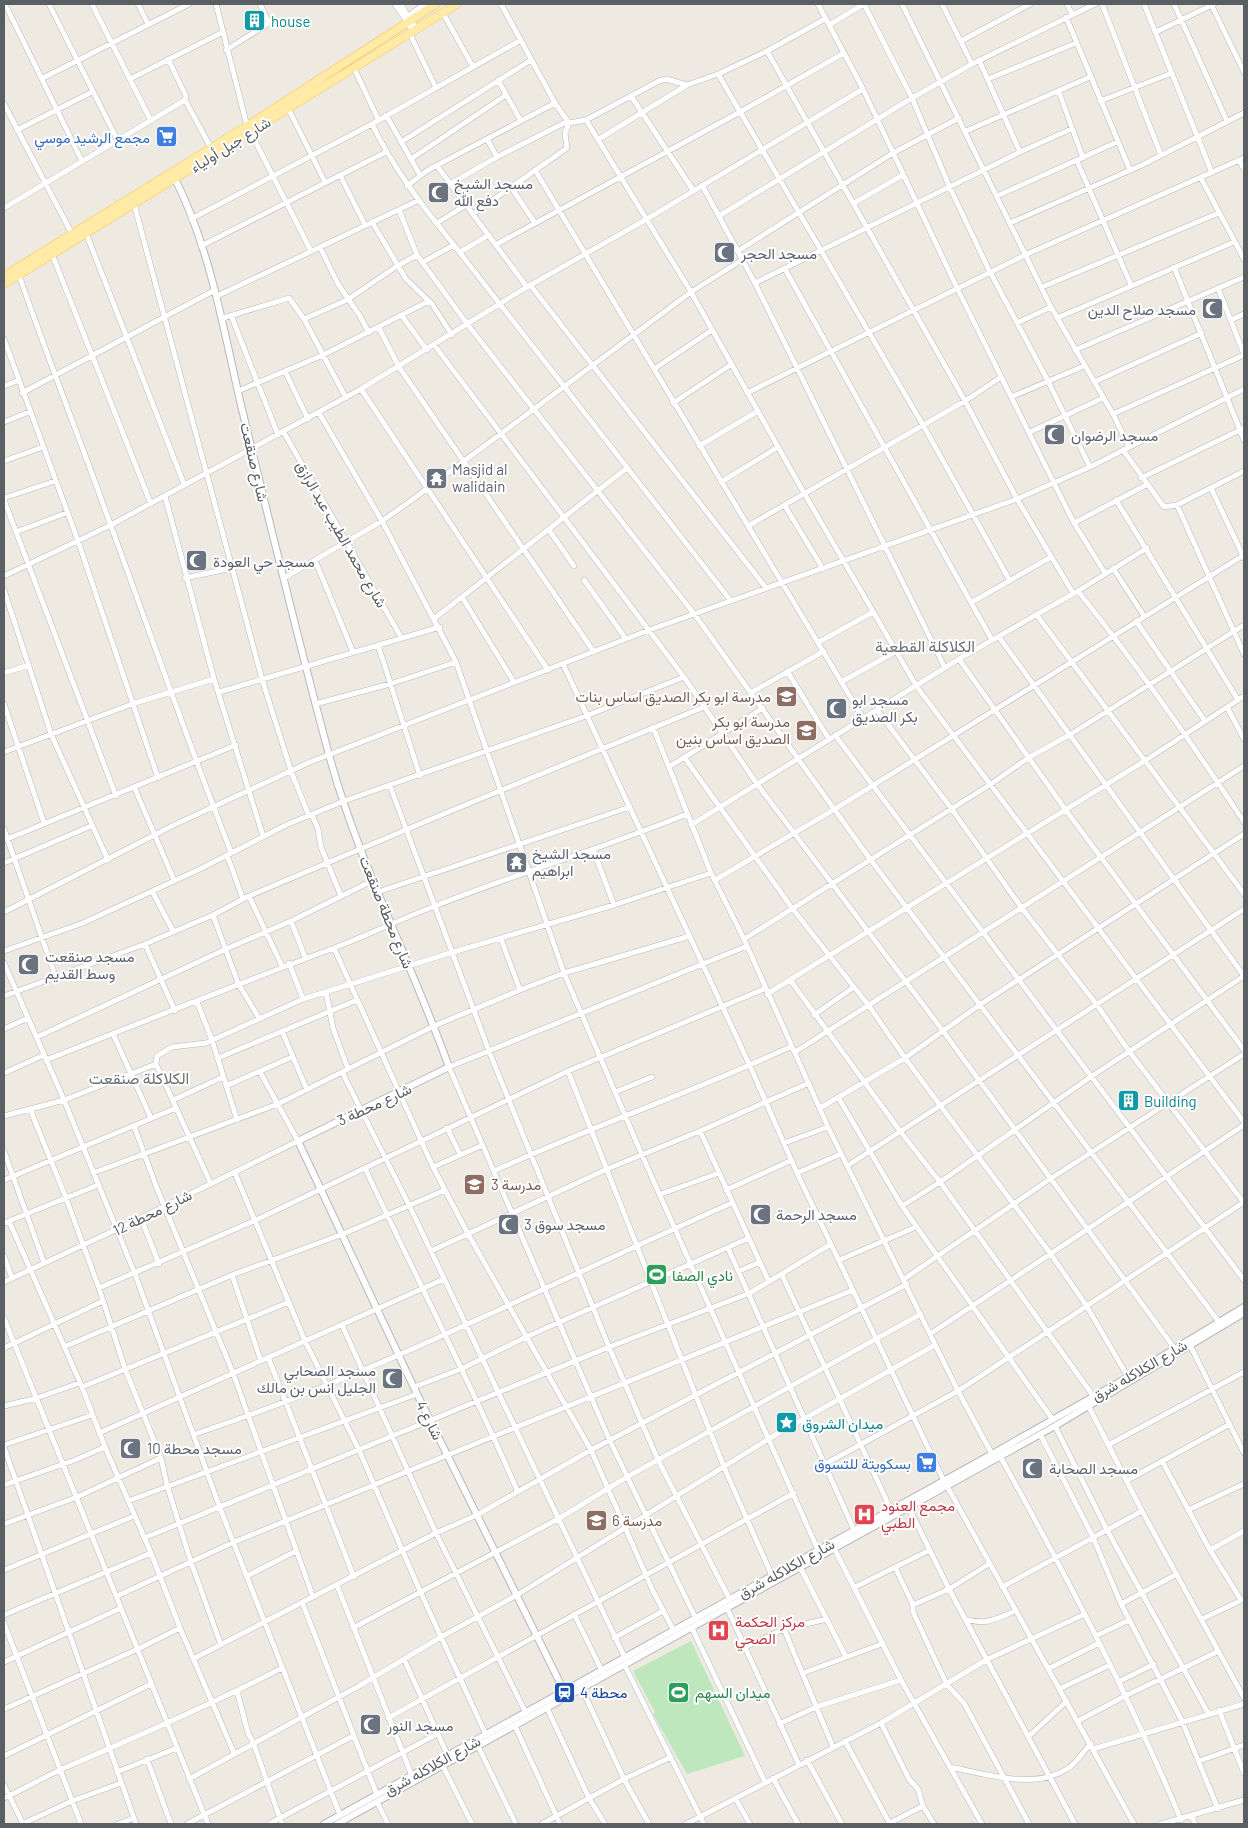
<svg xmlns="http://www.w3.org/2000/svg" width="1248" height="1828" viewBox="0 0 1248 1828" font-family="Barlow,Vazirmatn,sans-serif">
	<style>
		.green { fill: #bfe7bd }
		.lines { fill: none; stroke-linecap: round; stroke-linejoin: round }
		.minor-casing { stroke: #b5b8bd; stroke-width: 6 }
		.tertiary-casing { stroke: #b5b8bd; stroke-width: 8 }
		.primary-casing { stroke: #f8be51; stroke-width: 9 }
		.minor { stroke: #fff; stroke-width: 5 }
		.tertiary { stroke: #fff; stroke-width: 6 }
		.primary { stroke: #ffeba6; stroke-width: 8 }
		.labels { text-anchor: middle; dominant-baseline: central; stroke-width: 4; stroke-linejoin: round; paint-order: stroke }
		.culture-label { font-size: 15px; fill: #0d838f; stroke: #fff; text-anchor: start }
		.shop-label { font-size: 15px; fill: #366cbe; stroke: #fff; text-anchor: end }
		.street-label { font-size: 15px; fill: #5a5f63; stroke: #fff }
		.worship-label { font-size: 15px; fill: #5b616d; stroke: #fff; text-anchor: start }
		.education-label { font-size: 15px; fill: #785e54; stroke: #fff; text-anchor: end }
		.leisure-label { font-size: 15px; fill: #27864d; stroke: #fff; text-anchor: start }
		.health-label { font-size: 15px; fill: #be3a42; stroke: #fff; text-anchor: start }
		.transit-label { font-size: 15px; fill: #164399; stroke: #fff; text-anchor: start }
		.neighbourhood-label { font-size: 16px; fill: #6b7175; stroke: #fff }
	</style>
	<rect width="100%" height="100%" fill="#eeeae2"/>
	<!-- green -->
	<path class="green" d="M691 1641 745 1756 687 1774 653 1714 655 1712 633 1671Z"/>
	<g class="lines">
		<defs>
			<path id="minor" d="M5 4 82 161
				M49 4 117 139
				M92 4 150 119
				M138 4 148 24
				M216 4 247 126
				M395 4 414 32
				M401 4 410 21 419 29
				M501 4 555 103 569 123
				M818 4 863 89 957 288 1054 483 1074 523 1105 573
				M864 4 912 98 950 188 990 272 1048 381 1090 467
				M902 4 1051 307 1113 414 1129 447
				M942 4 972 64
				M1067 4 1072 14
				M1102 4 1161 155
				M1144 4 1212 173
				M1174 4 1227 121
				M1211 4 1244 72
				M443 13 473 67
				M408 16 425 4
				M1066 17 1130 170
				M829 25 864 4
				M1156 32 1214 4
				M410 34 436 88
				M521 40 372 124C394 169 422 206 454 245L731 601
				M961 41 1030 4
				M226 50 269 23 260 4
				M767 51 965 401 1017 499 1073 593
				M979 60 1020 152
				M354 68 378 119
				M718 74 923 425 1010 581
				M43 78 189 4
				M130 79 223 32
				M988 79 1076 43
				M498 80 521 121
				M1059 92 1083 158
				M631 96 693 190
				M185 100 211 148
				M1100 101 1172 73
				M4 104 72 234
				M288 108 325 182
				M386 115 420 175
				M586 120 691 292 804 493 917 687 1244 1122
				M569 123 586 120 659 81 666 79 687 85
				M17 130 92 92
				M250 131 311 251
				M966 131 1090 77
				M487 139 497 157
				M599 139 687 85 718 74 767 51 825 19
				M401 142 531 60
				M411 159 506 95
				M1077 161 1131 285
				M1239 161 1244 169
				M437 166 527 287
				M535 170 863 718
				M340 175 365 225
				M1201 178 1244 259
				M450 184 497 157 566 122
				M702 185 755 283 945 668
				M407 186 428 170 555 103
				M511 187 535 223
				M997 196 1117 142
				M854 203 903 175
				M134 204 262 679 291 771 309 816
				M4 208 185 100 186 96 168 59
				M399 210 417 255
				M473 214 567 148 565 133 569 123
				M719 216 912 98 972 64 1095 4
				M191 219 372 124
				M372 222 406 279 432 304 452 335
				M437 223 466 205
				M1010 223 1142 165 1244 113
				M86 233 184 484
				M497 244 740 112 844 53
				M201 246 386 152
				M320 247 338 284 360 316 369 333
				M738 251 893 153 959 118
				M460 252 489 235
				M52 254 151 504
				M423 262 454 245
				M1174 267 1244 440
				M785 269 992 640
				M19 275C48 359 81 442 111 526 151 635 189 745 231 852
				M755 283 1020 152 1071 129
				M531 286 766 588
				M1042 287 1219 213
				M1218 288 1244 354
				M217 296 417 201
				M231 315 278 435
				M402 316 427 350
				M223 318 289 298 304 319 346 398
				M1057 318 1234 242
				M304 319 347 300 397 266 417 255 468 325 695 615 870 859 1219 1322
				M1231 320 1244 314
				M1017 323 1051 307
				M379 328 399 367 594 652
				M4 339 78 541 158 778
				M435 346 684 677 757 784 943 1031 1175 1349
				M1075 350 1244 277
				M654 369 712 330
				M285 371 308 419
				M1094 382 1202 333
				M4 386 17 381
				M361 389 548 670
				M238 391 323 355 429 301
				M22 393 215 290
				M747 393 1025 255 1244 158
				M1011 397 1084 366
				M673 403 732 364
				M319 413 382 521 456 662 564 973 642 1155 818 1550
				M1113 414 1244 355
				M4 422 29 412
				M283 431 401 637
				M1030 432 1103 398
				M699 446 758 411
				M1123 450 1164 507 1177 505 1244 471
				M4 461 43 447
				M1141 478 1244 428
				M721 482 778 447
				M1211 488 1244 558
				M165 496 214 679 263 836
				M4 498 55 481
				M4 500 116 796
				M1116 500 1238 700
				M1177 505 1244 654
				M785 506 823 569
				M1074 523 1146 485
				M748 526 965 401 1001 377
				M549 530 574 566
				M16 532 66 513
				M315 560 353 652
				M1113 568 1144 616
				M4 576 111 525 361 389 527 287 647 219 863 89
				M185 578 232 568
				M284 578 382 521 409 502 691 292 742 260
				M584 580 626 639
				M4 590 51 734 108 860
				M1078 591C1137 665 1192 743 1244 822
				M462 597 514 682
				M972 602 1051 557
				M1036 614 1244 894
				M435 618 627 468
				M1136 621 1205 721
				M819 642 873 612
				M378 645 420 776
				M959 659 1065 809 1244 1050
				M563 664 750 1066 797 1173 944 1481
				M787 671 829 739
				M4 673 29 665
				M841 682 895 652
				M219 692 440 627
				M752 692 824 651
				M4 704 44 823
				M315 704 390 684 456 662
				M1227 707 1244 739
				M877 710 951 808 1021 907 1097 1005 1129 1051 1244 1203
				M653 727 711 873 744 939 828 1127 958 1391 992 1454
				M835 735 1244 1280
				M4 752 132 704 214 679
				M684 757 792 908 869 1006 905 1058 1050 1253 1086 1305 1128 1377
				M669 767 763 708
				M390 786 489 1051 609 1347 658 1460 730 1600
				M135 789 174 880
				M312 815 318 829 321 847 341 896
				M691 825 959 659 1078 591 1147 548
				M4 829 56 978
				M7 839 236 745
				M593 849 614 905
				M227 855 243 899
				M4 863 91 826
				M715 880 835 809 1244 555
				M152 891 173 931
				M378 892 630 807
				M249 896 282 966
				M4 912 174 825 310 762 649 630 1017 499 1090 467 1244 389
				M213 915 238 983 259 1018
				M291 921 305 957
				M501 939 520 990
				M744 939 991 784 1028 758 1071 734 1244 625
				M145 944 175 1011
				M334 948 433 1167 468 1234 591 1450 653 1591 674 1631
				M4 951 83 923 200 869 286 825 344 801 586 716 684 677
				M4 963 64 1100 135 1274 220 1508 340 1815
				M289 963 303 999
				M791 981 900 1131 940 1182 1094 1397
				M326 992 333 1028 348 1069
				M767 994 1146 760 1244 696
				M4 996 145 944 213 915 249 896 441 815 704 707
				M197 1002 212 1040 237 1120
				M814 1015 854 987
				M4 1029 28 1018
				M282 1031 307 1090
				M113 1034 151 1118
				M37 1037 226 949 291 921 374 880
				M795 1052 1244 766
				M218 1058 357 1000
				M46 1060C142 1022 238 984 334 948 368 935 401 919 435 906 518 873 604 848 687 814
				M568 1071 724 1467 772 1576
				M342 1072 409 1205 625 1658
				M4 1073 44 1055
				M226 1086 292 1057
				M615 1092 652 1077
				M838 1097 902 1206 1053 1420
				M173 1100 223 1077
				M820 1108 905 1058 981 1004 1244 834
				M30 1109 66 1198 99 1288 125 1369 161 1458 167 1485 191 1562 221 1645
				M4 1116 64 1100 156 1064
				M134 1126 156 1186 233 1373 313 1597
				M447 1128 460 1154
				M700 1131 769 1282
				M784 1143 828 1127
				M4 1151 44 1263
				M847 1166 1244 909
				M433 1167 483 1145
				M365 1168C415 1276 470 1381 517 1490
				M494 1171C592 1126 694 1092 792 1046
				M93 1173 278 1104 434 1026 520 990 564 973 690 936
				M235 1173 305 1341 359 1450 420 1591 486 1735
				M797 1173 841 1154
				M4 1180 176 1108
				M211 1184 156 1064 157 1056 172 1047 206 1043 303 999 453 952 614 905 711 873
				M726 1190 792 1160
				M661 1194 719 1173
				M902 1206 940 1182 1092 1076 1244 976 999 637
				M141 1218 159 1264
				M9 1221 82 1387 105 1447 151 1553 180 1628 234 1753
				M4 1223 98 1185
				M728 1248 854 1530
				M431 1251 607 1169 700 1131 809 1083
				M4 1256 12 1278
				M839 1260 916 1227
				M739 1271 760 1262
				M232 1275 261 1361
				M782 1275 891 1510
				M904 1279 1050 1179 1244 1054
				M4 1282 141 1218 298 1141 260 1072
				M99 1288 256 1220 568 1071 764 989
				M4 1318 208 1824
				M342 1325 436 1533 526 1713
				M930 1334 1244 1125
				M64 1347 232 1275 343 1234 445 1190
				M1191 1347 1244 1453
				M4 1348 103 1301
				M268 1357 354 1577
				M82 1387 289 1302
				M414 1387 461 1369 526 1337 749 1238
				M4 1406 37 1398 79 1383
				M1089 1407 1142 1511 1244 1698
				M1055 1426 1107 1530 1208 1713
				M99 1433 444 1279
				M195 1434C380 1373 554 1281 732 1203
				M1040 1434 1093 1537 1121 1604 1182 1721 1218 1809
				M4 1445 92 1415
				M1108 1445 1244 1372
				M4 1447 136 1824
				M1000 1456C1066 1575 1129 1695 1181 1820
				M75 1460 105 1447
				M1162 1461 1210 1550 1241 1600
				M825 1464 958 1391 1244 1202
				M1060 1474 1075 1466
				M1126 1481 1230 1424
				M4 1485 72 1461
				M947 1486 1134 1824
				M128 1501 417 1394
				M909 1508 949 1589 1075 1824
				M1188 1510 1244 1484
				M4 1524 77 1497 161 1458
				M144 1538 609 1347 750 1293 831 1244
				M834 1548 901 1680 982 1824
				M1210 1550 1244 1531
				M800 1567 846 1657
				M895 1567 913 1605V1612L947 1685 964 1703 1029 1824
				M4 1570 134 1516
				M247 1576 296 1551
				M337 1585 412 1776
				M855 1587 930 1550
				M1002 1587 1142 1511
				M117 1596 234 1542 853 1290
				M302 1602 377 1795
				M1121 1604 1177 1574
				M913 1605 949 1589 989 1564
				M727 1608 799 1765
				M574 1614 602 1671
				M4 1615 151 1553
				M696 1619 610 1441 449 1067 747 946
				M965 1619C985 1626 996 1619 1015 1611
				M1202 1619 1244 1599
				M4 1623 81 1824
				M353 1628 558 1519 627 1477 921 1314
				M692 1628 765 1782
				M784 1629 833 1747
				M1096 1636 1129 1620
				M614 1638 663 1611
				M745 1647 784 1629 827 1619
				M193 1659 436 1533 477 1515 591 1450 907 1284
				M404 1659 448 1756
				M4 1662 121 1608
				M625 1666 704 1824
				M1048 1669 1099 1643
				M803 1673 882 1644
				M1118 1682 1154 1664
				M582 1689 624 1779 649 1824
				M1059 1689 1110 1665
				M237 1691 248 1733 253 1742 282 1824
				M547 1708 589 1798 605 1824
				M4 1709 138 1649 180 1628
				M1219 1710 1244 1773
				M388 1718 794 1493
				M1078 1721 1125 1696 1219 1651
				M881 1723 909 1779 918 1789 923 1806 934 1824
				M779 1724 816 1707 901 1680
				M515 1726 560 1824
				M1028 1737 1067 1701
				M845 1741 890 1824
				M478 1746 516 1824
				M1093 1749 1244 1704
				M4 1756 151 1684
				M147 1759 171 1824
				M807 1760 842 1824
				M1199 1761 1244 1745
				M443 1766 472 1824
				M950 1767C986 1774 1034 1790 1067 1769 1077 1763 1082 1752 1091 1744
				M117 1772 177 1748
				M773 1778 798 1824
				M189 1779 359 1686 441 1637 517 1595 770 1438 935 1345
				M4 1785 23 1824
				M4 1798C24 1789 42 1778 62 1769 136 1737 210 1705 282 1668
				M735 1798 750 1824
				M377 1802 388 1824
				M1192 1816 1195 1824
				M22 1824 72 1801 121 1783
				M118 1824 134 1818
				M187 1824 353 1736
				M269 1824 437 1734
				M542 1824 624 1779 671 1757
				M686 1824 881 1723 986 1660 1085 1614
				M888 1824 923 1806
				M1161 1824 1244 1800"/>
			<path id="tertiary" d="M173 175C210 246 223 328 241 405 269 520 297 636 328 751 357 860 411 961 449 1067L298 1141 417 1394 567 1697
				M324 1824 992 1454 1128 1377 1244 1307
				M337 1824 1055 1426 1244 1313"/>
			<path id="primary" d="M4 276 247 126 436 4
				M4 284 457 4"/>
		</defs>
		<!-- minor casing -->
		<use href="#minor" class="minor-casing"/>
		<!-- tertiary casing -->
		<use href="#tertiary" class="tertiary-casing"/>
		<!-- primary casing -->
		<use href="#primary" class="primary-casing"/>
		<!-- minor -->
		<use href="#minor" class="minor"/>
		<!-- tertiary -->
		<use href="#tertiary" class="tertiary"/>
		<!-- primary -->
		<use href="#primary" class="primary"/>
	</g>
	<!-- icons -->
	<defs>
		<symbol id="building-square" viewBox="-11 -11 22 22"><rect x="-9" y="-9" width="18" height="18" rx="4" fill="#0f9aa8" stroke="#fff"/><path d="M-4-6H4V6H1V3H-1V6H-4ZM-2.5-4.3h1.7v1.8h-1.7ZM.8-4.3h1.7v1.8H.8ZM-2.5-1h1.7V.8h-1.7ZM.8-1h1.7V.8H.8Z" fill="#fff"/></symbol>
		<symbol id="supermarket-square" viewBox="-11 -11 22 22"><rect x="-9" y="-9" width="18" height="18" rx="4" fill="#3f7fe0" stroke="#fff"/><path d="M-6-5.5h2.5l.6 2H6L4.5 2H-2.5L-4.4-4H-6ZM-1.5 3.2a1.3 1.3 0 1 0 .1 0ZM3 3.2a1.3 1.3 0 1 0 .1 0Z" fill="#fff"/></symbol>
		<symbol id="mosque-square" viewBox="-11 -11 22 22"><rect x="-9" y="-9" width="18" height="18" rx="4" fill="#6b7280" stroke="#fff"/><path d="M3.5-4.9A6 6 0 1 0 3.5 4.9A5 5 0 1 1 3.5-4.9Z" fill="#fff"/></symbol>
		<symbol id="temple-square" viewBox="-11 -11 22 22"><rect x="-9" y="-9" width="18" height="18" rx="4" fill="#6b7280" stroke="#fff"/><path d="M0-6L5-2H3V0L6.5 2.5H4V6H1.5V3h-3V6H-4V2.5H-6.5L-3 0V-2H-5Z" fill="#fff"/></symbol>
		<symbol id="school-square" viewBox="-11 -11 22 22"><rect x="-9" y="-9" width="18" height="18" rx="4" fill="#8d6e63" stroke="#fff"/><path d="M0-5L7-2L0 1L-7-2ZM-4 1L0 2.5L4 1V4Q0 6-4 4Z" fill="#fff"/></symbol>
		<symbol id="stadium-square" viewBox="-11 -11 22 22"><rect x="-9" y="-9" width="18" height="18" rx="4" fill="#2e9e5b" stroke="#fff"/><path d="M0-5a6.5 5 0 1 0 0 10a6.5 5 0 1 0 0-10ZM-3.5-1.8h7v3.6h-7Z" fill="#fff"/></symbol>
		<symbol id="sight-square" viewBox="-11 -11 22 22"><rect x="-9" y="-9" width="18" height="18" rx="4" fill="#0f9aa8" stroke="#fff"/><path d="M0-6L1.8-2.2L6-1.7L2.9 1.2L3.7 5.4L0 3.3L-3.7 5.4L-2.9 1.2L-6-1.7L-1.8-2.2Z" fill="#fff"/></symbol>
		<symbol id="hospital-square" viewBox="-11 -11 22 22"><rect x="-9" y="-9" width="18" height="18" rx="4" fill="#e0444e" stroke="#fff"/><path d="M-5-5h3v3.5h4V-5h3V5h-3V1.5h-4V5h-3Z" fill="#fff"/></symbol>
		<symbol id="station-square" viewBox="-11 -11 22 22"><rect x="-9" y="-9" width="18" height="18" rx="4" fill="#1a4fb4" stroke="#fff"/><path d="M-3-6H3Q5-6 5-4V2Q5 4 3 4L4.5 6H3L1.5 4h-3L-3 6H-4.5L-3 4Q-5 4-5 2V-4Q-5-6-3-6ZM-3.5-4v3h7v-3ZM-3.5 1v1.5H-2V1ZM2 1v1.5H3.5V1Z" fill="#fff"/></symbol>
	</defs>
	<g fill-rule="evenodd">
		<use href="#building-square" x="242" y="8" width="25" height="25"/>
		<use href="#supermarket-square" x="154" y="124" width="25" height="25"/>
		<use href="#mosque-square" x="426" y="180" width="25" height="25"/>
		<use href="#mosque-square" x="712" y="240" width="25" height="25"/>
		<use href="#mosque-square" x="1200" y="296" width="25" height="25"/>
		<use href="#mosque-square" x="1042" y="422" width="25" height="25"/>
		<use href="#temple-square" x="424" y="466" width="25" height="25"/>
		<use href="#mosque-square" x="184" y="548" width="25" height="25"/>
		<use href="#school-square" x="774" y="684" width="25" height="25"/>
		<use href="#mosque-square" x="824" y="696" width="25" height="25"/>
		<use href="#school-square" x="794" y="718" width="25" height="25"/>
		<use href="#temple-square" x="504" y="850" width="25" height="25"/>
		<use href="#mosque-square" x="16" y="952" width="25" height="25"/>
		<use href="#building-square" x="1116" y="1088" width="25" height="25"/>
		<use href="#school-square" x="462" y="1172" width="25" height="25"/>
		<use href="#mosque-square" x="748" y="1202" width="25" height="25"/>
		<use href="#mosque-square" x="496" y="1212" width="25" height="25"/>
		<use href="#stadium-square" x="644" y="1262" width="25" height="25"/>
		<use href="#mosque-square" x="380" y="1366" width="25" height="25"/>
		<use href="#sight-square" x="774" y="1410" width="25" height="25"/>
		<use href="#mosque-square" x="118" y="1436" width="25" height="25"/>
		<use href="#supermarket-square" x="914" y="1450" width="25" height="25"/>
		<use href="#mosque-square" x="1020" y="1456" width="25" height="25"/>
		<use href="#hospital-square" x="852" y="1502" width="25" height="25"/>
		<use href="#school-square" x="584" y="1508" width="25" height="25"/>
		<use href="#hospital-square" x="706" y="1618" width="25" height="25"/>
		<use href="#station-square" x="552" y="1680" width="25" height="25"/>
		<use href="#stadium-square" x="666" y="1680" width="25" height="25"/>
		<use href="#mosque-square" x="358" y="1712" width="25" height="25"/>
	</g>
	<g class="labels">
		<!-- culture labels -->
		<g class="culture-label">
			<text x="271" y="21">house</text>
			<text x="1144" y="1101">Building</text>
			<text x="802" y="1423">ميدان الشروق</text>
		</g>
		<!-- shop labels -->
		<g class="shop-label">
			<text x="150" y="137">مجمع الرشيد موسي</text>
			<text x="911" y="1463">بسكويتة للتسوق</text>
		</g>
		<!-- street labels -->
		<g class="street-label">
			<text transform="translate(230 144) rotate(-32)">شارع جبل أولياء</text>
			<text transform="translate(255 462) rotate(77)">شارع صنقعت</text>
			<text transform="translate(342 534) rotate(60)">شارع محمد الطيب عبد الرازق</text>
			<text transform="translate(387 912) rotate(68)">شارع محطة صنقعت</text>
			<text transform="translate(374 1104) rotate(-25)">شارع محطة 3</text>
			<text transform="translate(152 1212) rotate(-26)">شارع محطة 12</text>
			<text transform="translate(1139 1370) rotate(-30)">شارع الكلاكله شرق</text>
			<text transform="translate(430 1420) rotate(63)">شارع 4</text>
			<text transform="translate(786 1568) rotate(-29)">شارع الكلاكله شرق</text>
			<text transform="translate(432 1765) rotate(-29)">شارع الكلاكله شرق</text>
		</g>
		<!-- worship labels -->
		<g class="worship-label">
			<text x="454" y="183">مسجد الشيخ<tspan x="454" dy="17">دفع الله</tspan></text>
			<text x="741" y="253">مسجد الحجر</text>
			<text x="1196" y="309" text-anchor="end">مسجد صلاح الدين</text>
			<text x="1071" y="435">مسجد الرضوان</text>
			<text x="452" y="469">Masjid al<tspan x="452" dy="17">walidain</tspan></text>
			<text x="213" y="561">مسجد حي العودة</text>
			<text x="852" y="699">مسجد ابو<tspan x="852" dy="17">بكر الصديق</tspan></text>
			<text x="532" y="853">مسجد الشيخ<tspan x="532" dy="17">ابراهيم</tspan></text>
			<text x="45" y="956">مسجد صنقعت<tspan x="45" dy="17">وسط القديم</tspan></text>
			<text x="776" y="1214">مسجد الرحمة</text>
			<text x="524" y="1224">مسجد سوق 3</text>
			<text x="376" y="1370" text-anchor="end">مسجد الصحابي<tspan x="376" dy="17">الجليل انس بن مالك</tspan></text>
			<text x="147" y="1448">مسجد محطة 10</text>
			<text x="1049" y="1468">مسجد الصحابة</text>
			<text x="387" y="1725">مسجد النور</text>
		</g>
		<!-- education labels -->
		<g class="education-label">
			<text x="771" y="696">مدرسة ابو بكر الصديق اساس بنات</text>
			<text x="790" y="721">مدرسة ابو بكر<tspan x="790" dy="17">الصديق اساس بنين</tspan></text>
			<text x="491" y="1184" text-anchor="start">مدرسة 3</text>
			<text x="612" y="1520" text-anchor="start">مدرسة 6</text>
		</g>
		<!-- leisure labels -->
		<g class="leisure-label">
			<text x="672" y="1275">نادي الصفا</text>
			<text x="695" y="1692">ميدان السهم</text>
		</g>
		<!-- health labels -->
		<g class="health-label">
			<text x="881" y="1505">مجمع العنود<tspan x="881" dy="17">الطبي</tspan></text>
			<text x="735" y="1621">مركز الحكمة<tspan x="735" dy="17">الصحي</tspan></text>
		</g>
		<!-- transit labels -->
		<g class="transit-label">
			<text x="580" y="1692">محطة 4</text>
		</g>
		<!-- neighbourhood labels -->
		<g class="neighbourhood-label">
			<text x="925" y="645">الكلاكلة القطعية</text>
			<text x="139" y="1077">الكلاكلة صنقعت</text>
		</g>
	</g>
	<!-- border -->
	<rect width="1248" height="1828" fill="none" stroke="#5a5f63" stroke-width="10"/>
</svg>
